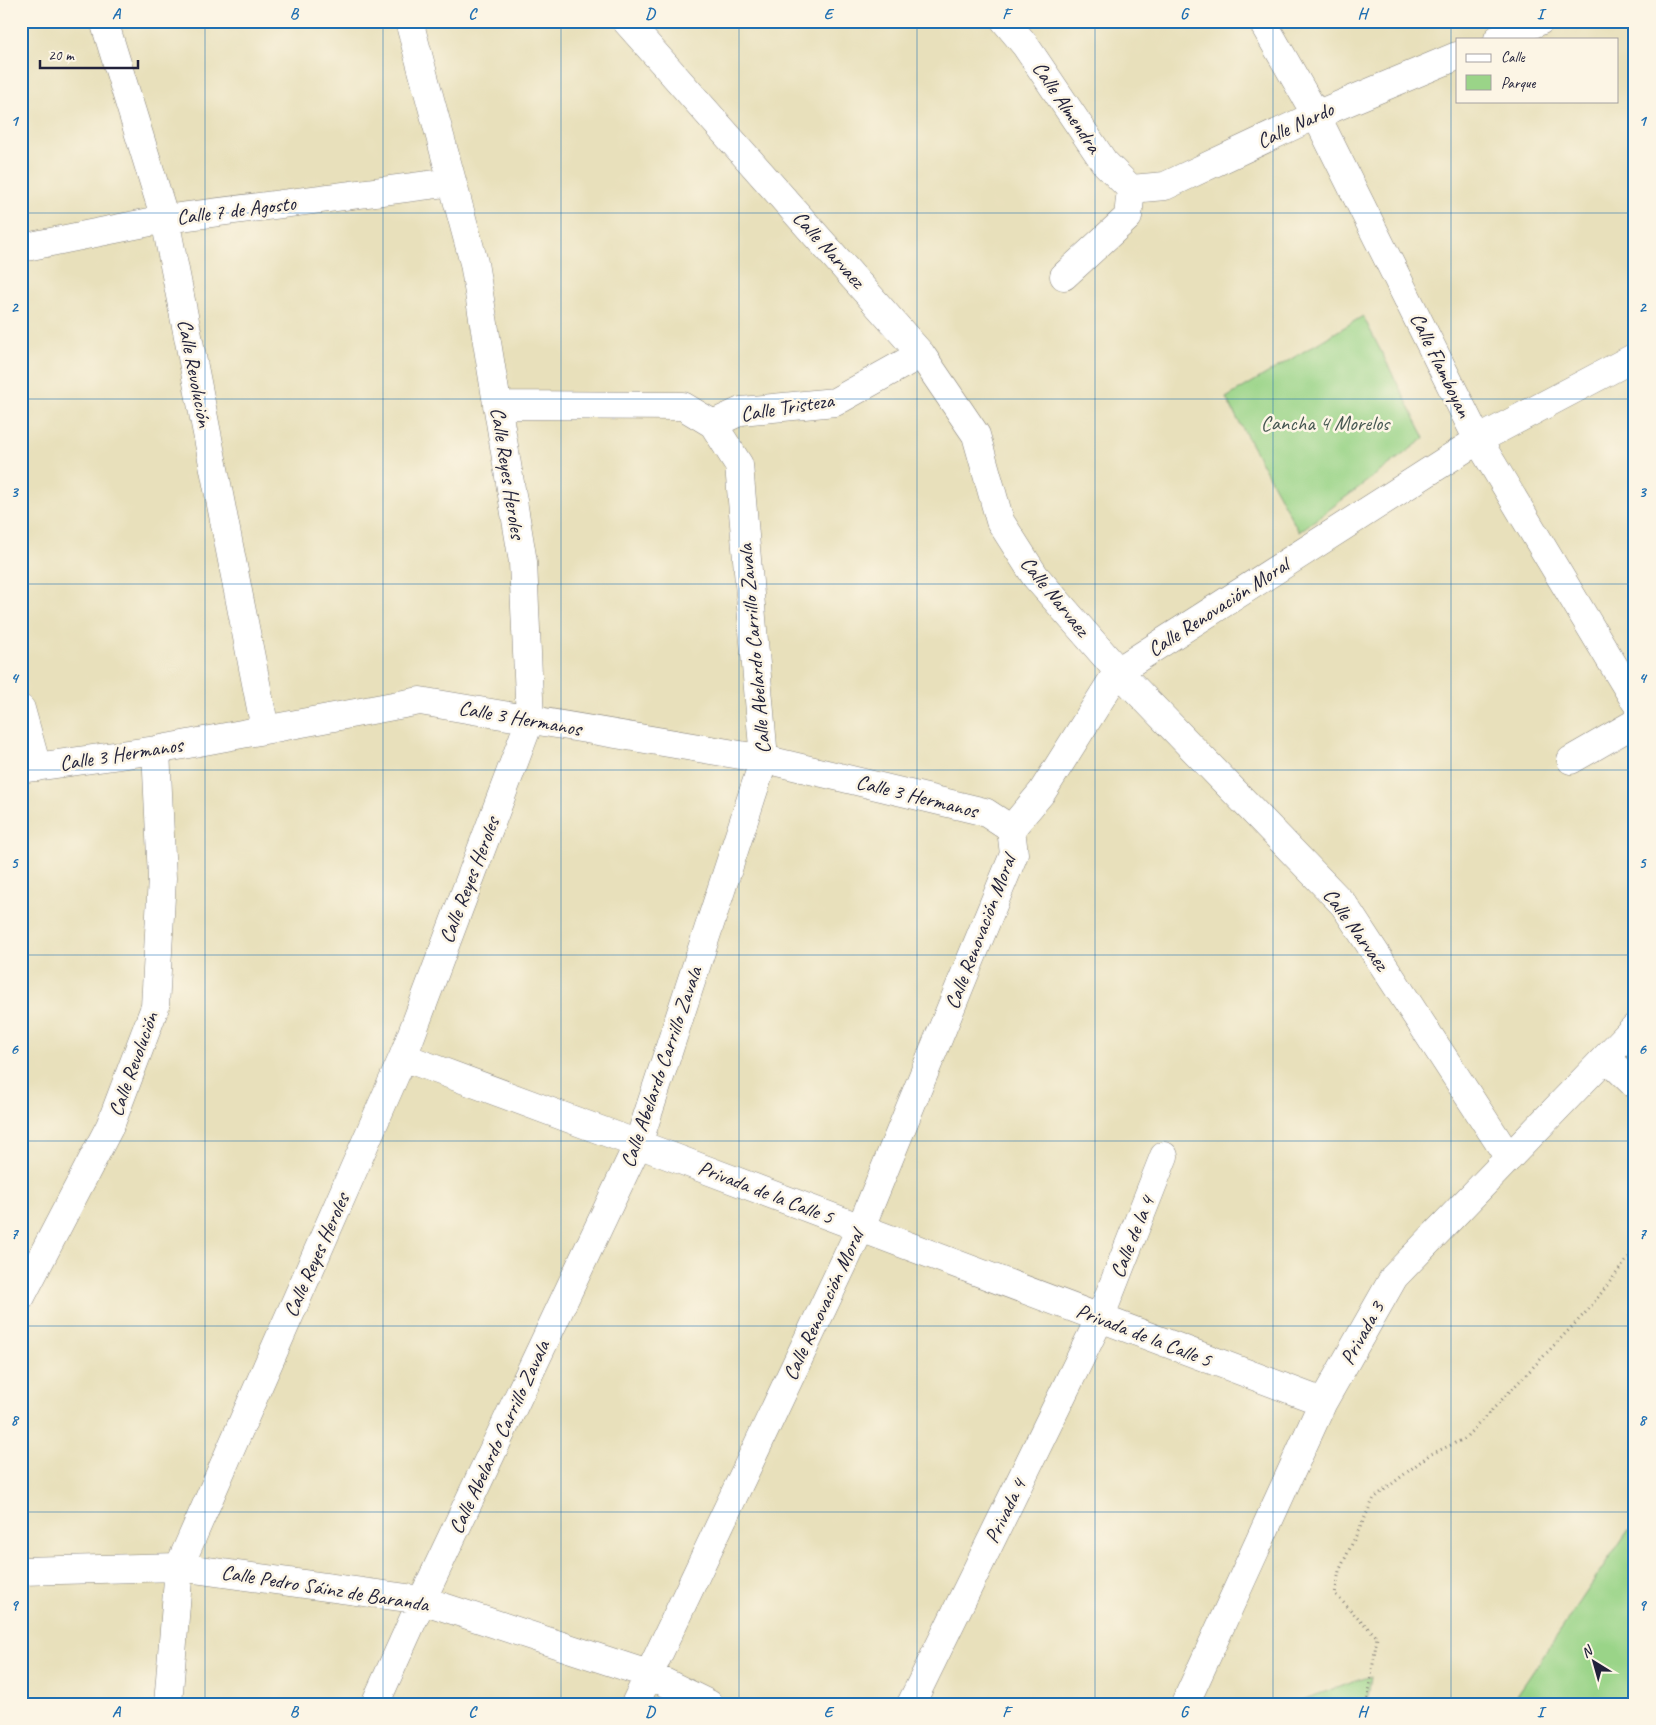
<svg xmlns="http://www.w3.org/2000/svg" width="1656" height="1725" viewBox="0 0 1656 1725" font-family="Caveat,sans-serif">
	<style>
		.green { fill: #9ad488; stroke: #5e7b62 }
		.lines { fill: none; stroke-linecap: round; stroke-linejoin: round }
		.minor-casing { stroke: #85817b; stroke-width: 29 }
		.path { stroke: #85817b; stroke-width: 3; stroke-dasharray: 1 4; stroke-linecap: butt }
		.minor { stroke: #fff; stroke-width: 28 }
		.grid { fill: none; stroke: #1f6fb2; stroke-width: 1; stroke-opacity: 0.55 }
		.labels { text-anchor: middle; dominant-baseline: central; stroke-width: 5; stroke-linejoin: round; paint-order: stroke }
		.street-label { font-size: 21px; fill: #22223b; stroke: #fcf5e5 }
		.park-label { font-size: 21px; fill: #465752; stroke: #fcf5e5 }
		.neatline { fill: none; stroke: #1f6fb2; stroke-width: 2 }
		.grid-label { font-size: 16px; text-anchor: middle; font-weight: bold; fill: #1f6fb2 }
	</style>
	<rect width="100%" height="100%" fill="#fcf5e5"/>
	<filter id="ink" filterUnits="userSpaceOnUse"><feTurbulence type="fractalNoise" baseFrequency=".02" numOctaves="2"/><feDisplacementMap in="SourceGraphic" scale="10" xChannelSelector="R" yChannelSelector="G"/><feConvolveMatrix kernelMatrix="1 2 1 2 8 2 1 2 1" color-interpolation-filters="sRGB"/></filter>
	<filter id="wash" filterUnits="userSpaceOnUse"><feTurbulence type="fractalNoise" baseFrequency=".0096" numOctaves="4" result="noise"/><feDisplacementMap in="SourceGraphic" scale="20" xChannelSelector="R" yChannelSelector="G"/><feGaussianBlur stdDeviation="1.12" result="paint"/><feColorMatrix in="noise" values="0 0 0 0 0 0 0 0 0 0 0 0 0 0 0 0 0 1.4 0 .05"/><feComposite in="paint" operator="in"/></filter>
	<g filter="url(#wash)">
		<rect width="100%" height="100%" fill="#e8e0bb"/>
		<!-- green -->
		<path class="green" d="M1363 316 1425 438 1299 532 1226 398Z
			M1635 1529V1704H1511L1627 1532Z
			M1371 1676 1367 1704H1290Z"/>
	</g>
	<g filter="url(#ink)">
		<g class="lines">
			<defs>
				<path id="minor" d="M104 21 165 219 265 729
					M626 21 921 354 976 435 1000 521 1035 576 1118 671 1344 905 1509 1158
					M1005 21 1025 45 1104 162 1131 189
					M1262 21 1316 115 1478 440 1635 701
					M1498 39 1540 21
					M1131 189 1165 186 1316 115 1457 56
					M21 248 165 219 452 182
					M1064 276 1128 217 1131 189
					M713 424 741 411 835 402 921 354
					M21 709 37 767
					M1571 760 1635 723
					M21 769 156 750 420 701 764 759 985 812 1011 829
					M403 1057 638 1144 1323 1402
					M1606 1057 1635 1085
					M21 1297 110 1126 155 1007 162 878 156 750
					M21 1571 179 1567 422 1600 648 1674 709 1704
					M168 1704 179 1567 403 1057 530 720 523 562 474 263 409 21
					M375 1704 422 1600 638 1144 764 759 739 465 713 424 683 406 497 405
					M635 1704 861 1227 1014 854 1011 829 1042 792 1118 671 1478 440 1635 357
					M911 1704 1100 1318 1164 1156
					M1185 1704 1323 1402 1394 1277 1635 1027"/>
			</defs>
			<!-- minor casing -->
			<use href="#minor" class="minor-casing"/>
			<!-- path -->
			<path class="path" d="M1367 1704 1377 1637 1335 1594 1339 1571 1374 1498 1429 1455 1464 1439 1589 1309 1635 1249"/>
			<!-- minor -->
			<use href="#minor" class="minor"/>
		</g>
	</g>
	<!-- grid -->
	<path class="grid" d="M205 21V1704M383 21V1704M561 21V1704M739 21V1704M917 21V1704M1095 21V1704M1273 21V1704M1451 21V1704M21 213H1635M21 399H1635M21 584H1635M21 770H1635M21 955H1635M21 1141H1635M21 1326H1635M21 1512H1635"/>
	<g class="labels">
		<!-- street labels -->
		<g class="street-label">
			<text transform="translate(1067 107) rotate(56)">Calle Almendra</text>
			<text transform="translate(1295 125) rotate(-25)">Calle Nardo</text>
			<text transform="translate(236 210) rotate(-7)">Calle 7 de Agosto</text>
			<text transform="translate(829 249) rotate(48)">Calle Narvaez</text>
			<text transform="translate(1441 365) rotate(64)">Calle Flamboyan</text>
			<text transform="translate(195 373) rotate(79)">Calle Revolución</text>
			<text transform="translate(787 407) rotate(-9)">Calle Tristeza</text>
			<text transform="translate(508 473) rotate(81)">Calle Reyes Heroles</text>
			<text transform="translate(1055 596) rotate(51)">Calle Narvaez</text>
			<text transform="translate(1218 607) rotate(-33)">Calle Renovación Moral</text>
			<text transform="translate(754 649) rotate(-95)">Calle Abelardo Carrillo Zavala</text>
			<text transform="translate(520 718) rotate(10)">Calle 3 Hermanos</text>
			<text transform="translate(121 754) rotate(-9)">Calle 3 Hermanos</text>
			<text transform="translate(917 796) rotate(14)">Calle 3 Hermanos</text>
			<text transform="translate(469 880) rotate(-69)">Calle Reyes Heroles</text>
			<text transform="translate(1356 929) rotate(54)">Calle Narvaez</text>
			<text transform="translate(980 932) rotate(-69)">Calle Renovación Moral</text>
			<text transform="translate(133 1064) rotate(-70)">Calle Revolución</text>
			<text transform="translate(661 1067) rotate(-71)">Calle Abelardo Carrillo Zavala</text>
			<text transform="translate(766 1192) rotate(21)">Privada de la Calle 5</text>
			<text transform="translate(1132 1237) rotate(-68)">Calle de la 4</text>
			<text transform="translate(316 1255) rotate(-66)">Calle Reyes Heroles</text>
			<text transform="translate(823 1305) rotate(-65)">Calle Renovación Moral</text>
			<text transform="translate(1362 1333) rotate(-61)">Privada 3</text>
			<text transform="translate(1144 1335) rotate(21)">Privada de la Calle 5</text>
			<text transform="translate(499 1437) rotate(-65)">Calle Abelardo Carrillo Zavala</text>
			<text transform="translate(1005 1511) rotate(-64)">Privada 4</text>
			<text transform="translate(325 1588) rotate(9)">Calle Pedro Sáinz de Baranda</text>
		</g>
		<!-- park labels -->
		<g class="park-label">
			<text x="1325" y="423">Cancha 4 Morelos</text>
		</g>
	</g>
	<!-- margin -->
	<rect width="1656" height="1725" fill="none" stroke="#fcf5e5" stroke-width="55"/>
	<!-- legend -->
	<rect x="1456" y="38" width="162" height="65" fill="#fcf5e5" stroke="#a5a1a1"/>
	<rect x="1466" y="54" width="25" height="8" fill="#ffffff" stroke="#a5a1a1"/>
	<text x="1501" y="62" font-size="15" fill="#22223b">Calle</text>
	<rect x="1466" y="75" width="25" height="15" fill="#9ad488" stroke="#a5a1a1"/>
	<text x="1501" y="88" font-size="15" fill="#22223b">Parque</text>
	<!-- north arrow -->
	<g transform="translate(1594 1662) rotate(323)" stroke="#fcf5e5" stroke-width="4" paint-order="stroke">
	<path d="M0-4L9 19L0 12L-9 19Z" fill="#22223b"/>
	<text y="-8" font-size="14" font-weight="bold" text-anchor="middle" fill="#22223b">N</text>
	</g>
	<!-- scale -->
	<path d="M40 60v8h98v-8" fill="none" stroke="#22223b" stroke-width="2.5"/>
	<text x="48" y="60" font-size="15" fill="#22223b" stroke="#fcf5e5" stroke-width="4" paint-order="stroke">20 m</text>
	<rect x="28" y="28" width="1600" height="1670" class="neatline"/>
	<g class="grid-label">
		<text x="116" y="19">A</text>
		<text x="294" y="19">B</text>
		<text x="472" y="19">C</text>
		<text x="650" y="19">D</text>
		<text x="828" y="19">E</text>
		<text x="1006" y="19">F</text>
		<text x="1184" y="19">G</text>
		<text x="1362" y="19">H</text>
		<text x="1540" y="19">I</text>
		<text x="14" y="126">1</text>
		<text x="1642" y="126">1</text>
		<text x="14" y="312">2</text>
		<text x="1642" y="312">2</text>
		<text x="14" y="497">3</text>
		<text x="1642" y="497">3</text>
		<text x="14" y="683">4</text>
		<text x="1642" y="683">4</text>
		<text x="14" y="868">5</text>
		<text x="1642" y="868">5</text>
		<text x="14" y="1054">6</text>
		<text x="1642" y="1054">6</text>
		<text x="14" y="1239">7</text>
		<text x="1642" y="1239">7</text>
		<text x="14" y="1425">8</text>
		<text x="1642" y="1425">8</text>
		<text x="14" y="1610">9</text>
		<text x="1642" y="1610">9</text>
		<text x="116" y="1717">A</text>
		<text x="294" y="1717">B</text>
		<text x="472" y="1717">C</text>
		<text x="650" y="1717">D</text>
		<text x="828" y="1717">E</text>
		<text x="1006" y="1717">F</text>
		<text x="1184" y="1717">G</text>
		<text x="1362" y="1717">H</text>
		<text x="1540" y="1717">I</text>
	</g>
</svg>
